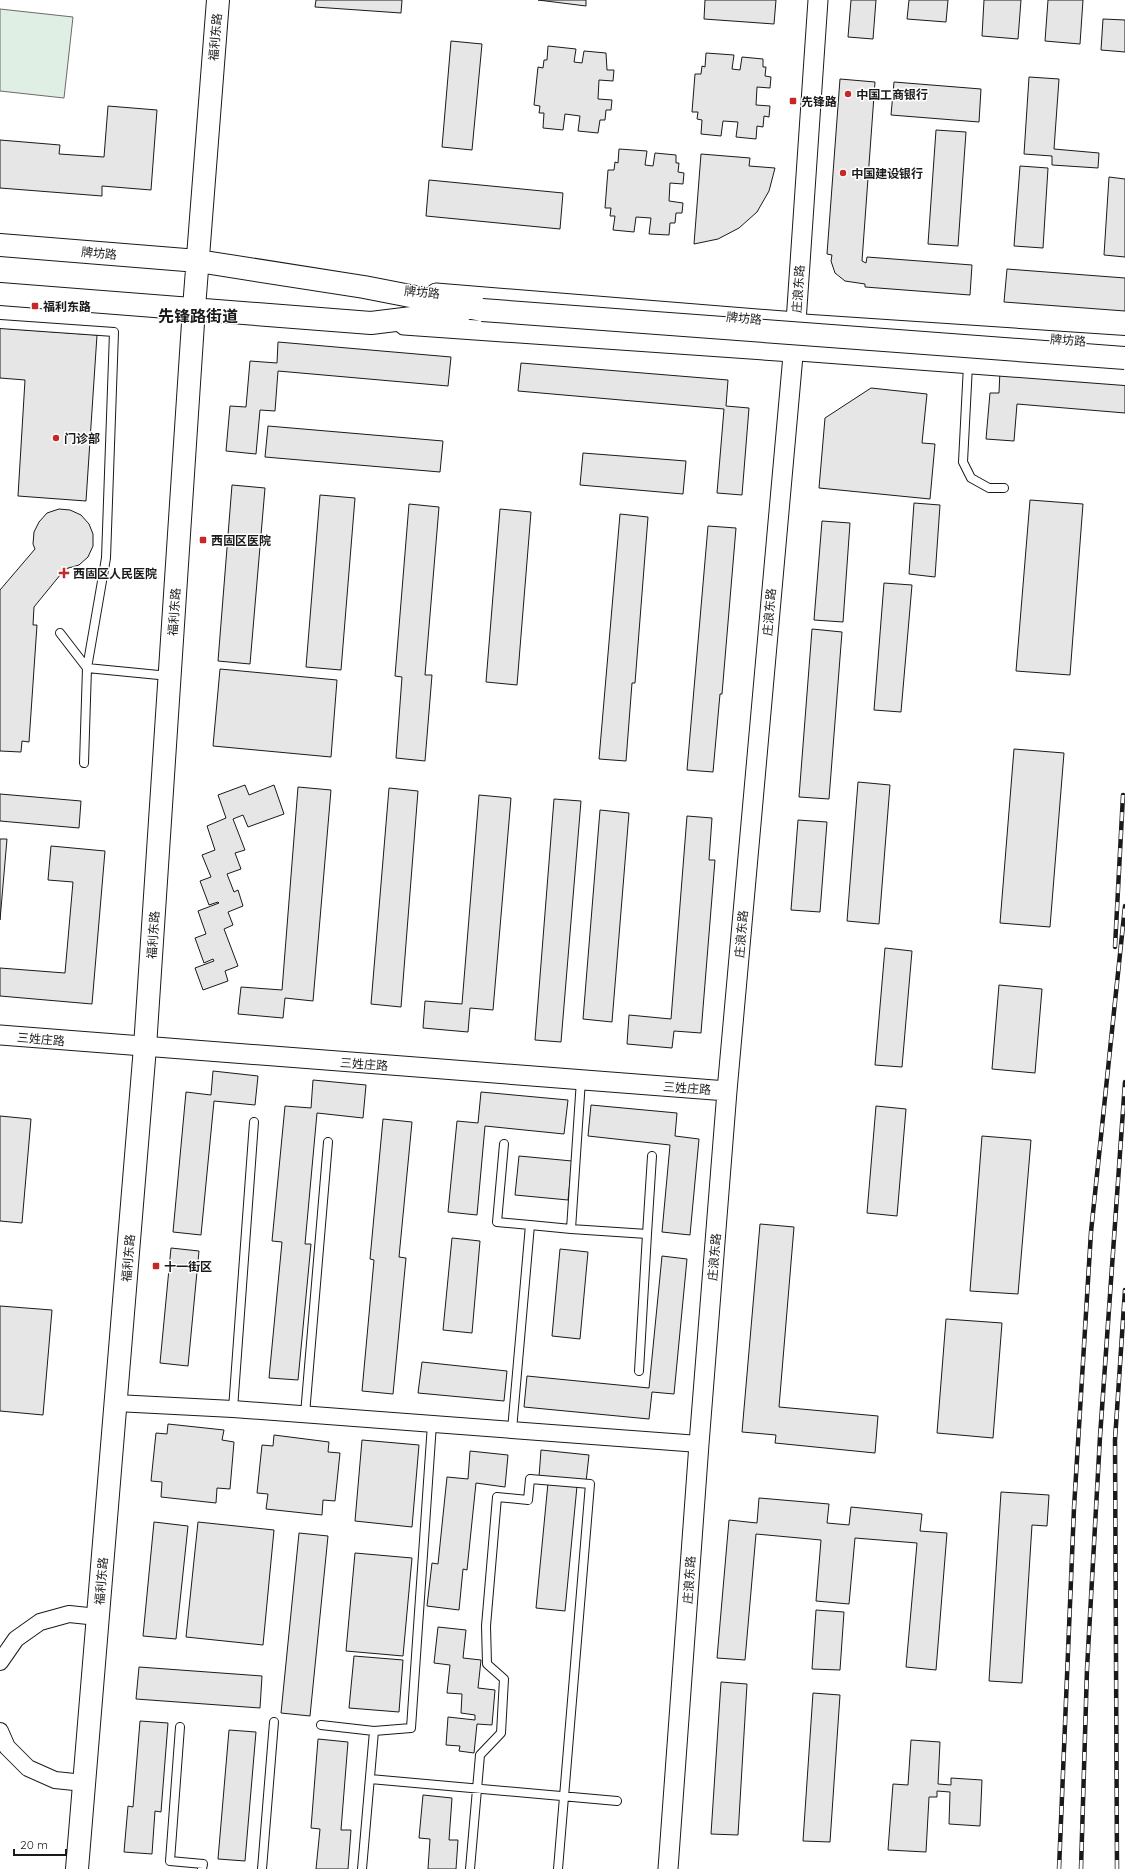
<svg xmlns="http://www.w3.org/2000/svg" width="1125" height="1869" viewBox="0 0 1125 1869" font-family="Quicksand,'Noto Sans SC',sans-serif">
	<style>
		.green { fill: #e0efe3; stroke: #6a6a6a }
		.building { fill: #e6e6e6; stroke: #1a1a1a }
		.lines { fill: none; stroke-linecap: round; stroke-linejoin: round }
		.service-casing { stroke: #1a1a1a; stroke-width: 10 }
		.minor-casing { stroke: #1a1a1a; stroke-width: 18 }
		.tertiary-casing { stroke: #1a1a1a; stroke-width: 21 }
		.secondary-casing { stroke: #1a1a1a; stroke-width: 24 }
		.service { stroke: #fff; stroke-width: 8 }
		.minor { stroke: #fff; stroke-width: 16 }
		.tertiary { stroke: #fff; stroke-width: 19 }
		.secondary { stroke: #fff; stroke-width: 22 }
		.rail-casing { stroke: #1a1a1a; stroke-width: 4.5 }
		.rail { stroke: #fff; stroke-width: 3; stroke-dasharray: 9; stroke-linecap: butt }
		.secondary-bridge-casing { stroke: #1a1a1a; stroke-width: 24; stroke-linecap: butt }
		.secondary-bridge { stroke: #fff; stroke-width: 22 }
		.poi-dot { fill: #c62828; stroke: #fff; stroke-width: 1.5 }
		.labels { text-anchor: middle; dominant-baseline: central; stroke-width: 3; stroke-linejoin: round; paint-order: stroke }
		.street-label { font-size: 12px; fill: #1a1a1a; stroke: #fff }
		.poi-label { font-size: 12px; font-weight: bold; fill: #1a1a1a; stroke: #fff; text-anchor: start }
		.district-label { font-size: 16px; font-weight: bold; fill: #1a1a1a; stroke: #fff }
	</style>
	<rect width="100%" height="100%" fill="#fff"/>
	<!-- green -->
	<path class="green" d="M0 9 73 17 64 98 0 91Z"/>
	<!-- building -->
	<path class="building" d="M316 0H402L401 13 315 7Z
		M538 0H586V6Z
		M705 0H776L774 24 704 19Z
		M851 0H876L873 39 848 37Z
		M909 0H948L946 22 907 19Z
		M984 0H1021L1018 39 982 36Z
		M1048 0H1083L1080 44 1045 41Z
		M1103 19 1125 20V52L1101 50Z
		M451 41 482 44 472 150 442 147Z
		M548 46 576 49 574 62 582 63 584 51 606 53 607 70H614L613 81 599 80 598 99 612 100 611 110H606L605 120H600L598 133 578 131 580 116 565 114 563 130 543 128 544 113H539L540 106 534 105 538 67 543 68 544 60H547Z
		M706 53 734 55 732 69 740 70 742 57 763 59V67H766L765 76 771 77 770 88 757 87 756 105 770 106 769 117 764 116 763 127 757 126 756 139 736 137 738 122 723 121 721 136 701 134 702 120 697 119 698 112H692L695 74H701L702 66 705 67Z
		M1029 77 1059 79 1054 149 1099 153 1098 168 1052 165V156L1024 154Z
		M840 79 875 82 862 261 866 263 867 257 972 265 970 295 865 287V284L845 281 835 273 831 261 832 255 827 254Z
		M894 82 981 89 979 122 891 115Z
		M108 106 157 110 151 190 102 186V196L0 188V140L60 145 59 154 104 157Z
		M936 130 966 132 958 246 928 244Z
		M619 149 647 151 645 165 653 166 655 153 676 155V163H679L678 172 684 173 683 184 670 183 669 201 683 203 682 213H676L675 223H670L669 235 649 234 651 218 636 217 634 232 613 230 615 216H610L611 208H605L608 170H614L615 162 618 163Z
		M701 154 750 158 749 166 775 168 769 191 757 212 739 228 718 239 694 244Z
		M1020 166 1048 168 1043 248 1014 246Z
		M1109 177 1125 179V257L1104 255Z
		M429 180 563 193 560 229 426 216Z
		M1007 269 1125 278V311L1004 302Z
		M0 328 97 335 86 501 18 496 25 380 0 378Z
		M278 342 451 357 448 386 278 371 275 411 260 410 256 454 226 451 230 406 246 407 250 361 277 363Z
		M521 363 728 380 726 406 749 408 742 495 717 493 724 409 518 391Z
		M1000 370 1125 381V413L1017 404 1014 441 986 439 990 393H999Z
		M871 388 927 394 922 443 935 444 930 499 819 488 825 418Z
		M268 426 443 441 440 472 265 457Z
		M583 453 686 461 683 494 580 485Z
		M232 485 265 488 250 664 218 661Z
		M320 495 355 498 341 670 306 667Z
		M1030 500 1083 504 1070 675 1016 671Z
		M914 503 940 505 935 577 909 574Z
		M409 504 439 507 425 675H432L425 761 396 758 402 677 395 676Z
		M59 509 70 510 81 515 89 524 93 534V546L88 557 79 565 65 569 34 607 33 625H37L29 742 22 741 21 752 0 751V590L35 549 33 544 34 532 39 522 47 513Z
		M500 509 531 512 517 685 486 682Z
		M620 514 648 517 635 683H632L626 761 599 759Z
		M822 521 850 523 843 622 814 620Z
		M708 526 736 528 722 694H720L713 772 687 770Z
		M884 583 912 585 901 712 874 710Z
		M812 629 842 632 829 799 799 797Z
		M220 669 337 680 331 757 213 746Z
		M1014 749 1064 753 1050 927 1000 923Z
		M858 782 890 785 879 924 847 921Z
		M245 785 249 795 274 785 284 814 248 827 243 815 233 819 245 850 235 853 241 869 227 874 234 892 238 890 243 906 228 912 233 925 224 929 238 966 225 971 228 981 203 990 195 968 214 961 213 959 204 963 195 938 206 934 198 911 219 903 218 902 209 905 200 881 211 877 202 855 215 850 207 826 226 818 218 795Z
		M298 787 331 790 313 1001 285 998 283 1018 238 1014 241 987 282 990Z
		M389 788 418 791 401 1007 371 1004Z
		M0 794 81 801 79 828 0 821Z
		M479 795 511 798 493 1010 470 1008 468 1032 423 1028 425 1001 462 1004Z
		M554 799 581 801 561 1042 535 1040Z
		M600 810 629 813 612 1022 583 1019Z
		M687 816 712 818 709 860H715L701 1033 674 1031 672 1048 627 1044 629 1015 671 1019Z
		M798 820 827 822 820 912 791 910Z
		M0 839H7L0 920Z
		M51 846 105 851 92 1004 0 996V968L65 973 73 882 48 880Z
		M885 948 912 951 902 1067 875 1065Z
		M999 985 1042 989 1035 1073 992 1069Z
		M213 1071 258 1076 255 1105 214 1101 201 1235 173 1232 186 1092 211 1095Z
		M313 1080 366 1085 363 1118 317 1113 305 1244H311L298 1380 269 1378 282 1242 272 1241 285 1106 311 1108Z
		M481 1092 568 1100 564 1134 485 1126 477 1215 448 1212 457 1121 478 1123Z
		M591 1105 677 1113 675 1136 699 1139 690 1235 662 1232 670 1145 588 1136Z
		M876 1106 906 1109 897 1216 867 1213Z
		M0 1116 31 1119 22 1223 0 1221Z
		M383 1119 412 1122 399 1257 406 1258 393 1394 362 1391 374 1260 370 1259Z
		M982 1136 1031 1140 1018 1294 970 1291Z
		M519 1156 572 1161 568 1200 515 1195Z
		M760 1224 794 1227 779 1407 878 1416 875 1453 775 1443 776 1435 742 1432Z
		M452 1238 480 1241 472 1333 443 1330Z
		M171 1248 199 1251 188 1366 160 1363Z
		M560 1249 588 1252 580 1339 552 1336Z
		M662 1256 687 1259 674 1394 652 1392 649 1419 524 1407 527 1376 649 1388Z
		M0 1306 52 1310 43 1415 0 1411Z
		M946 1319 1002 1323 993 1438 937 1433Z
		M422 1362 507 1371 504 1401 418 1393Z
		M168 1424 224 1430 222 1440 234 1442 230 1489 217 1488 216 1503 161 1497 162 1482 151 1481 156 1433 167 1434Z
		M274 1435 329 1442 328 1452 340 1453 335 1501 323 1500 322 1515 266 1509 268 1494 257 1493 262 1445 273 1446Z
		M362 1440 419 1445 412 1527 355 1521Z
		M541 1450 589 1455 586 1482 539 1477Z
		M470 1451 508 1455 505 1487 476 1483 467 1570 463 1569 459 1610 427 1606 432 1563 438 1564 447 1477 468 1479Z
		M548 1483 577 1486 565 1611 536 1608Z
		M1001 1492 1049 1495 1047 1526 1032 1525 1022 1683 989 1681Z
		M759 1498 829 1504 827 1523 849 1525 851 1507 922 1514 920 1531 947 1533 936 1670 906 1667 917 1543 855 1538 849 1604 816 1601 821 1540 756 1534 745 1660 717 1658 729 1520 757 1523Z
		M154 1522 188 1526 176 1639 143 1636Z
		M198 1522 274 1530 263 1645 186 1637Z
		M299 1533 328 1536 310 1716 281 1713Z
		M355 1553 412 1558 403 1656 346 1651Z
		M816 1610 844 1612 840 1670 812 1669Z
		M438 1627 466 1630 463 1658 481 1660 478 1688 495 1690 492 1725 477 1724 474 1753 459 1751 460 1746 446 1745 448 1717 475 1720V1715L461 1713 462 1694 447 1693 450 1665 434 1663Z
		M354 1656 403 1660 399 1712 349 1708Z
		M139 1667 262 1676 260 1708 136 1699Z
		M721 1682 747 1684 738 1835 711 1834Z
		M813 1693 840 1695 830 1842 803 1841Z
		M140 1721 168 1723 161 1812 155 1811 152 1854 124 1852 128 1806 133 1807Z
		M229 1730 256 1732 245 1861 218 1859Z
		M318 1739 348 1742 341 1830H351L348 1869H316L320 1829 311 1828Z
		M911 1740 940 1742 938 1784 951 1785V1778L982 1780 980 1826 949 1824 950 1792 937 1791V1797H929L926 1852 888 1850 893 1784 908 1785Z
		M423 1795 452 1798 449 1840H458L456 1869H428L430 1839 419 1838Z"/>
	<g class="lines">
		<defs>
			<path id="service" d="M0 324 114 332 106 558 87 668 84 763
				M968 365 963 462 971 478 989 488H1004
				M60 633 87 668 169 676
				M581 1080 571 1229 647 1234 652 1156
				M504 1144 497 1222 530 1225 512 1430
				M530 1225 571 1229
				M639 1371 647 1234
				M233 1409 254 1122
				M305 1414 328 1142
				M321 1725 374 1731 362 1869
				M180 1727 170 1861 203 1864 202 1869
				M374 1731 411 1728 432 1424
				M370 1779 617 1801
				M262 1869 274 1722
				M470 1869 480 1755 501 1733 504 1679 487 1664 486 1626 497 1497 528 1500 530 1479 590 1484 558 1869"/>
			<path id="minor" d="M796 322 1125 344
				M792 352 1125 377
				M116 1403 233 1409 699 1444
				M0 1662 16 1639 40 1622 69 1614 98 1617
				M0 1731 7 1747 28 1768 55 1780 84 1783"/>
			<path id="tertiary" d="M436 293 796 322
				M404 325 792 352
				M0 1035 727 1091
				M668 1869 699 1444 727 1091 796 322 818 0"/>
			<path id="secondary" d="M0 245 198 261 364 287 482 310
				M0 294 371 323 461 312
				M77 1869 145 1047 194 308 218 0"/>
		</defs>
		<!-- service casing -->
		<use href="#service" class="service-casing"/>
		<!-- minor casing -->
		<use href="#minor" class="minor-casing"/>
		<!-- tertiary casing -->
		<use href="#tertiary" class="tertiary-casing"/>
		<!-- secondary casing -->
		<use href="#secondary" class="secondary-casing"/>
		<!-- service -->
		<use href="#service" class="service"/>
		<!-- minor -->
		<use href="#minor" class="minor"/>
		<!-- tertiary -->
		<use href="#tertiary" class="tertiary"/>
		<!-- secondary -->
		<use href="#secondary" class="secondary"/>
		<defs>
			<path id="rail" d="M1115 947 1123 795
				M1059 1869 1074 1508 1091 1232 1125 906
				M1081 1869 1087 1669 1100 1437 1125 1082
				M1117 1869 1115 1440 1125 1290"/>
		</defs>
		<!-- rail casing -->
		<use href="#rail" class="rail-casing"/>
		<!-- rail -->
		<use href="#rail" class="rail"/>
		<defs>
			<path id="secondary-bridge" d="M482 310 1125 358"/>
		</defs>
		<!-- secondary-bridge casing -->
		<use href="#secondary-bridge" class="secondary-bridge-casing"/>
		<!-- secondary-bridge -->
		<use href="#secondary-bridge" class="secondary-bridge"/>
	</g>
	<!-- markers -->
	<g class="poi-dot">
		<circle cx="848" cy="94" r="4"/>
		<rect x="789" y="97" width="8" height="8" rx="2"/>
		<circle cx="843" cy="173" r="4"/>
		<rect x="31" y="302" width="8" height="8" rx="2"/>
		<circle cx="56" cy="438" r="4"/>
		<rect x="199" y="536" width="8" height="8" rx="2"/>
		<path d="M62 567h4v4h4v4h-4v4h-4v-4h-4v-4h4z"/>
		<rect x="152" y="1262" width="8" height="8" rx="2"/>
	</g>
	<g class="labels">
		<!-- street labels -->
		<g class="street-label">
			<text transform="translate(215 37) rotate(-85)">福利东路</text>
			<text transform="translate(99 253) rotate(5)">牌坊路</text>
			<text transform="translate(798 289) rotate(-86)">庄浪东路</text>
			<text transform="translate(422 292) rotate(5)">牌坊路</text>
			<text transform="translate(744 318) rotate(5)">牌坊路</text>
			<text transform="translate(1068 340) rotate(4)">牌坊路</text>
			<text transform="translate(174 612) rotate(-86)">福利东路</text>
			<text transform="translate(769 612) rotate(-85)">庄浪东路</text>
			<text transform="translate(741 934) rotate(-85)">庄浪东路</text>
			<text transform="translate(153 935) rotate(-86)">福利东路</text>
			<text transform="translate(41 1039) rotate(5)">三姓庄路</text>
			<text transform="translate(364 1064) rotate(4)">三姓庄路</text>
			<text transform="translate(687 1088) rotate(4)">三姓庄路</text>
			<text transform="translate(714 1257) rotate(-85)">庄浪东路</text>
			<text transform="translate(128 1258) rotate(-85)">福利东路</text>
			<text transform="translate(689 1580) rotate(-86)">庄浪东路</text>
			<text transform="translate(101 1581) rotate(-85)">福利东路</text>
		</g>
		<!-- poi labels -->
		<g class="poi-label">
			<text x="856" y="94">中国工商银行</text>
			<text x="801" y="101">先锋路</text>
			<text x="851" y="173">中国建设银行</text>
			<text x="43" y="306">福利东路</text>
			<text x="64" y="438">门诊部</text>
			<text x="211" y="540">西固区医院</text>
			<text x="73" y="573">西固区人民医院</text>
			<text x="164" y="1266">十一街区</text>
		</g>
		<!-- district labels -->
		<g class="district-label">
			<text x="198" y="316">先锋路街道</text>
		</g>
	</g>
	<!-- scale -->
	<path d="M14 1849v6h52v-6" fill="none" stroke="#1a1a1a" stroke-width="2"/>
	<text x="20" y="1849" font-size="12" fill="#1a1a1a" stroke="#ffffff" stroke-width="3" paint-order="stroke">20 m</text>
</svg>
